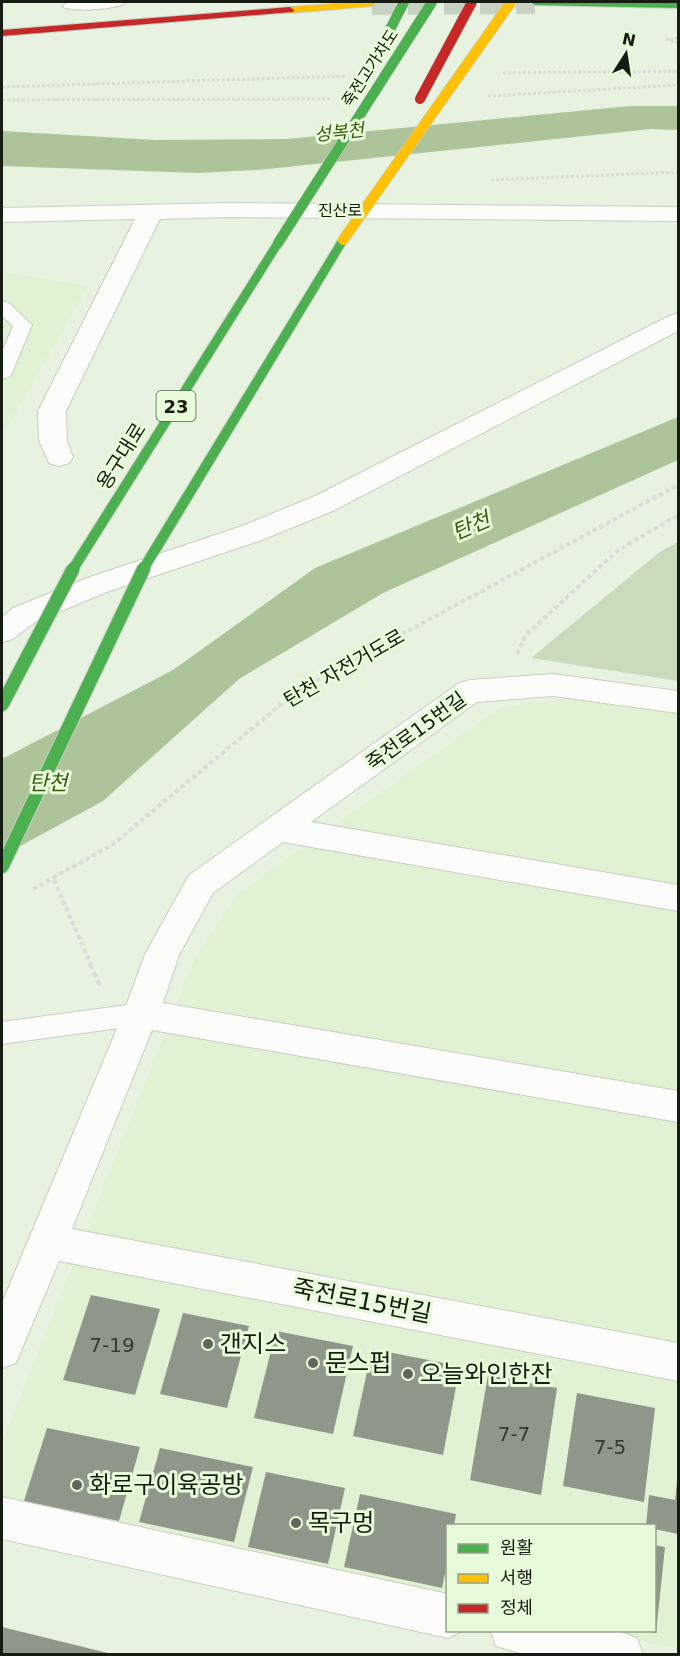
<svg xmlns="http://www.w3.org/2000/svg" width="680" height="1656" viewBox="0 0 680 1656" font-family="'DejaVu Sans','Noto Sans KR',sans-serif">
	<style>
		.built { fill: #e0f1d4 }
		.green { fill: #cadbbd }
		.water { fill: #adc49b }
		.building { fill: #8f978a }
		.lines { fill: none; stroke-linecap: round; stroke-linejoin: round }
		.secondary-tunnel { stroke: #c8d2c2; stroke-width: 24; stroke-dasharray: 24 12; stroke-linecap: butt }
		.lane-casing { stroke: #c6cfc0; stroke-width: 2 }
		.street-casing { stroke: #c6cfc0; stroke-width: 2 }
		.fast-casing { stroke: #c6cfc0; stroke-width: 2 }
		.slow-casing { stroke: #c6cfc0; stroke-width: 2 }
		.jam-casing { stroke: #c6cfc0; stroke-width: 2 }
		.path-far2 { stroke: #daded8; stroke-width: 3; stroke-dasharray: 3 2; stroke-linecap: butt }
		.path-far1 { stroke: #daded8; stroke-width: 4; stroke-dasharray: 4.5 3; stroke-linecap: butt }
		.path { stroke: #daded8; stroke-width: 4.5; stroke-dasharray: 5 4; stroke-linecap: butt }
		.lane { fill: #fcfdfa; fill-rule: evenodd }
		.street { fill: #fcfdfa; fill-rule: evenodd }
		.fast { fill: #4caf50; fill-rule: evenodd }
		.slow { fill: #ffc107; fill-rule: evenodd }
		.jam { fill: #c62828; fill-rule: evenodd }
		.fast-bridge-far1-casing { stroke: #c6cfc0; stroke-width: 11; stroke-linecap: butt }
		.fast-bridge-casing { stroke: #c6cfc0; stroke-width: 15; stroke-linecap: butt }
		.slow-bridge-casing { stroke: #c6cfc0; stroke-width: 11; stroke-linecap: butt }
		.jam-bridge-casing { stroke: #c6cfc0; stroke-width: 11; stroke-linecap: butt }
		.fast-bridge-far1 { stroke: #4caf50; stroke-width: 10 }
		.fast-bridge { stroke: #4caf50; stroke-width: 13 }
		.slow-bridge { stroke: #ffc107; stroke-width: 10 }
		.jam-bridge { stroke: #c62828; stroke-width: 10 }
		.poi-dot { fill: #60675a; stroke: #e7fad9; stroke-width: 2 }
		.labels { text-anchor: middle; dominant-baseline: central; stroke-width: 6; stroke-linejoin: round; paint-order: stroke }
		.far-street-label { font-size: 16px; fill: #161c11; stroke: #e7fad9 }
		.far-water-label { font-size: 18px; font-style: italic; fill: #375a0e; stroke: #e7fad9 }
		.shield { fill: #e7fad9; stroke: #555f4d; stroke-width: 1.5 }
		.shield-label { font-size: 18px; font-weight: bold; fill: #161c11 }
		.street-label { font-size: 20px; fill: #161c11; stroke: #e7fad9 }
		.near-number-label { font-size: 20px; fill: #343b2f }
		.water-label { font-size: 21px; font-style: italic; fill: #375a0e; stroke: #e7fad9 }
		.near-street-label { font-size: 24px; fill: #161c11; stroke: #e7fad9 }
		.near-poi-label { font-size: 24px; fill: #161c11; stroke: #e7fad9; text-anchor: start }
	</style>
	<rect width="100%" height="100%" fill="#e8f2e1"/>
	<!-- built -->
	<path class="built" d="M2 272 88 286 2 436Z
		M568 698 678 711V1649L591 1631 654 1630V1526H448L447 1600 2 1505V1443L195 958 237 894 500 708Z"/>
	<!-- green -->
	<path class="green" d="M678 542V681L531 658 661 551Z"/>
	<!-- water -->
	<path class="water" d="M630 106H678V130L651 129 258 170 198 173 2 166V131L155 140 287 139Z
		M678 417V460L383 593 239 679 103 801 2 856V759L173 670 315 568Z"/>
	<!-- building -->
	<path class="building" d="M91 1295 160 1309 135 1395 63 1380Z
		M183 1313 249 1326 227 1408 160 1394Z
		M276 1331 353 1346 333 1434 254 1418Z
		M372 1349 460 1366 443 1455 353 1436Z
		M488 1375 557 1388 541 1495 470 1480Z
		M577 1393 655 1408 644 1502 563 1486Z
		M47 1428 140 1447 119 1521 24 1501Z
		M160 1448 253 1467 234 1542 139 1522Z
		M266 1472 345 1488 328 1564 248 1547Z
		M677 1481 678 1534 654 1529V1526H646L649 1495 675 1500Z
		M360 1494 456 1514 454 1526H448V1559L442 1588 344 1567Z
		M654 1545 665 1547 656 1633 649 1632 654 1630Z
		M2 1627 112 1654H2Z"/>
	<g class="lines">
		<!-- secondary-tunnel -->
		<path class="secondary-tunnel" d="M372 3 535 2"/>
		<defs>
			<path id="lane" d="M69 2H127C120 9 69 13 62 6Z
				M2 301 9 303 32 325 12 373 9 377 2 379V352L13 326 2 316Z
				M141 1003 150 1007 154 1014 150 1021 141 1025 2 1044V1022Z"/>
			<path id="street" d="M229 203 678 207V221L229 217 160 219 66 411 67 441 73 457 69 463 59 466 49 463 39 441 38 411 135 219 2 222V208Z
				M678 313V331L335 510 262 540 107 592 35 622 13 639 2 642V617L13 608 87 578 242 526 315 496 669 316Z
				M553 674 678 691V713L553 696 477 702 311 822 678 885V911L283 842 213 893 179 955 163 1003 678 1091V1122L152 1030 72 1229 678 1343V1381L59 1261 16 1363 2 1368V1303L123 1014 145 954 189 875 459 683 470 680Z
				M2 1497 448 1594V1630H464L448 1638 2 1539Z
				M490 1630H616L637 1638 643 1654H523L496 1646Z"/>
			<path id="fast" d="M531 2H678V8L535 5Z
				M343 237 348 240 150 568 144 572 140 571 138 568 338 240Z
				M278 240 283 243 77 572H69L67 569 69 566 273 243Z"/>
			<path id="slow" d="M359 2 376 3 372 6 290 13 286 10 290 7Z"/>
			<path id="jam" d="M290 7 294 10 293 12 2 36V30Z"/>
		</defs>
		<!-- lane casing -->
		<use href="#lane" class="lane-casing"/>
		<!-- street casing -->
		<use href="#street" class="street-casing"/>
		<!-- fast casing -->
		<use href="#fast" class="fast-casing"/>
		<!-- slow casing -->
		<use href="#slow" class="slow-casing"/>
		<!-- jam casing -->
		<use href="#jam" class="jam-casing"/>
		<!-- path-far2 -->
		<path class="path-far2" d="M666 39 678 43
			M670 39 678 38
			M503 73 678 71
			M2 87 346 76
			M488 96 678 85
			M2 100 330 99
			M491 180 678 172"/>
		<!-- path-far1 -->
		<path class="path-far1" d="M517 654 526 635 617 551 678 515
			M54 880 91 965
			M33 889 112 845 297 691 678 485"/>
		<!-- path -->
		<path class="path" d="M90 964 101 988"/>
		<!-- lane -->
		<use href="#lane" class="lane"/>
		<!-- street -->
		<use href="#street" class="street"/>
		<!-- fast -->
		<use href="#fast" class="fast"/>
		<!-- slow -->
		<use href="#slow" class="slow"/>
		<!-- jam -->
		<use href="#jam" class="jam"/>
		<defs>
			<path id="fast-bridge-far1" d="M381 47 404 2
				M278 243 432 2"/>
			<path id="fast-bridge" d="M2 705 73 569
				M2 867 144 568"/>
			<path id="slow-bridge" d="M343 240 511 2"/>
			<path id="jam-bridge" d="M420 99 472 2"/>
		</defs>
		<!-- fast-bridge-far1 casing -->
		<use href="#fast-bridge-far1" class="fast-bridge-far1-casing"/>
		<!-- fast-bridge casing -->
		<use href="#fast-bridge" class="fast-bridge-casing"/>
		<!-- slow-bridge casing -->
		<use href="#slow-bridge" class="slow-bridge-casing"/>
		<!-- jam-bridge casing -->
		<use href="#jam-bridge" class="jam-bridge-casing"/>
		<!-- fast-bridge-far1 -->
		<use href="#fast-bridge-far1" class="fast-bridge-far1"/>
		<!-- fast-bridge -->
		<use href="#fast-bridge" class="fast-bridge"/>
		<!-- slow-bridge -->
		<use href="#slow-bridge" class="slow-bridge"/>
		<!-- jam-bridge -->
		<use href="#jam-bridge" class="jam-bridge"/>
	</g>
	<!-- markers -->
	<g class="poi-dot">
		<circle cx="208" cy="1344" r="6"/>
		<circle cx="313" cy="1363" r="6"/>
		<circle cx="408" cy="1374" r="6"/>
		<circle cx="77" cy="1485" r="6"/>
		<circle cx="296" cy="1523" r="6"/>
	</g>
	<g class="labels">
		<!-- far-street labels -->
		<g class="far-street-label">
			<text transform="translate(370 68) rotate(-57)">죽전고가차도</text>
			<text x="340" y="210">진산로</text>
		</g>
		<!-- far-water labels -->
		<g class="far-water-label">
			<text transform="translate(339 132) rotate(-6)">성복천</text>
		</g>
		<!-- shield labels -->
		<rect class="shield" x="156.5" y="391" width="39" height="30" rx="4.5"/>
		<g class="shield-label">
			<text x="176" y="406">23</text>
		</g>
		<!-- street labels -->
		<g class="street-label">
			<text transform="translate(121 456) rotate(-58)">용구대로</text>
			<text transform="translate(344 668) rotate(-30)">탄천 자전거도로</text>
			<text transform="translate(416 731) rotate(-36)">죽전로15번길</text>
		</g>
		<!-- near-number labels -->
		<g class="near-number-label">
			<text x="112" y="1345">7-19</text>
			<text x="514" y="1434">7-7</text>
			<text x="610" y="1447">7-5</text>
		</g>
		<!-- water labels -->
		<g class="water-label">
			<text transform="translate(471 526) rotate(-23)">탄천</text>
			<text x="48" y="783">탄천</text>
		</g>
		<!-- near-street labels -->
		<g class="near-street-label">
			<text transform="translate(362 1301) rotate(11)">죽전로15번길</text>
		</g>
		<!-- near-poi labels -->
		<g class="near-poi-label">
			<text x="220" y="1344">갠지스</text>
			<text x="325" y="1363">문스펍</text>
			<text x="420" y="1374">오늘와인한잔</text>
			<text x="89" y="1485">화로구이육공방</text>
			<text x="308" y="1523">목구멍</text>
		</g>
	</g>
	<!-- border -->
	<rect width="680" height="1656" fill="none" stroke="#161c11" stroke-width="6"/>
	<!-- legend -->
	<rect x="446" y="1524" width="210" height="108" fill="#e7fad9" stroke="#93a189" stroke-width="1.5"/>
	<rect x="458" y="1544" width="30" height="9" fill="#4caf50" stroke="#93a189" stroke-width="1.5"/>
	<text x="500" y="1554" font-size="18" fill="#161c11">원활</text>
	<rect x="458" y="1574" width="30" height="9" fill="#ffc107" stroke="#93a189" stroke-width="1.5"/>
	<text x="500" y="1584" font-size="18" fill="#161c11">서행</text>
	<rect x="458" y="1604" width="30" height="9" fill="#c62828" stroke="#93a189" stroke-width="1.5"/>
	<text x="500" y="1614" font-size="18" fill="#161c11">정체</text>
	<!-- north arrow -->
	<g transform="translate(626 54) rotate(12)" stroke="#e7fad9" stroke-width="4.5" paint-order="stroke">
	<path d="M0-4.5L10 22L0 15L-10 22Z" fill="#161c11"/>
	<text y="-9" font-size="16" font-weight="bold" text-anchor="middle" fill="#161c11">N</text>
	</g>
</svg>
